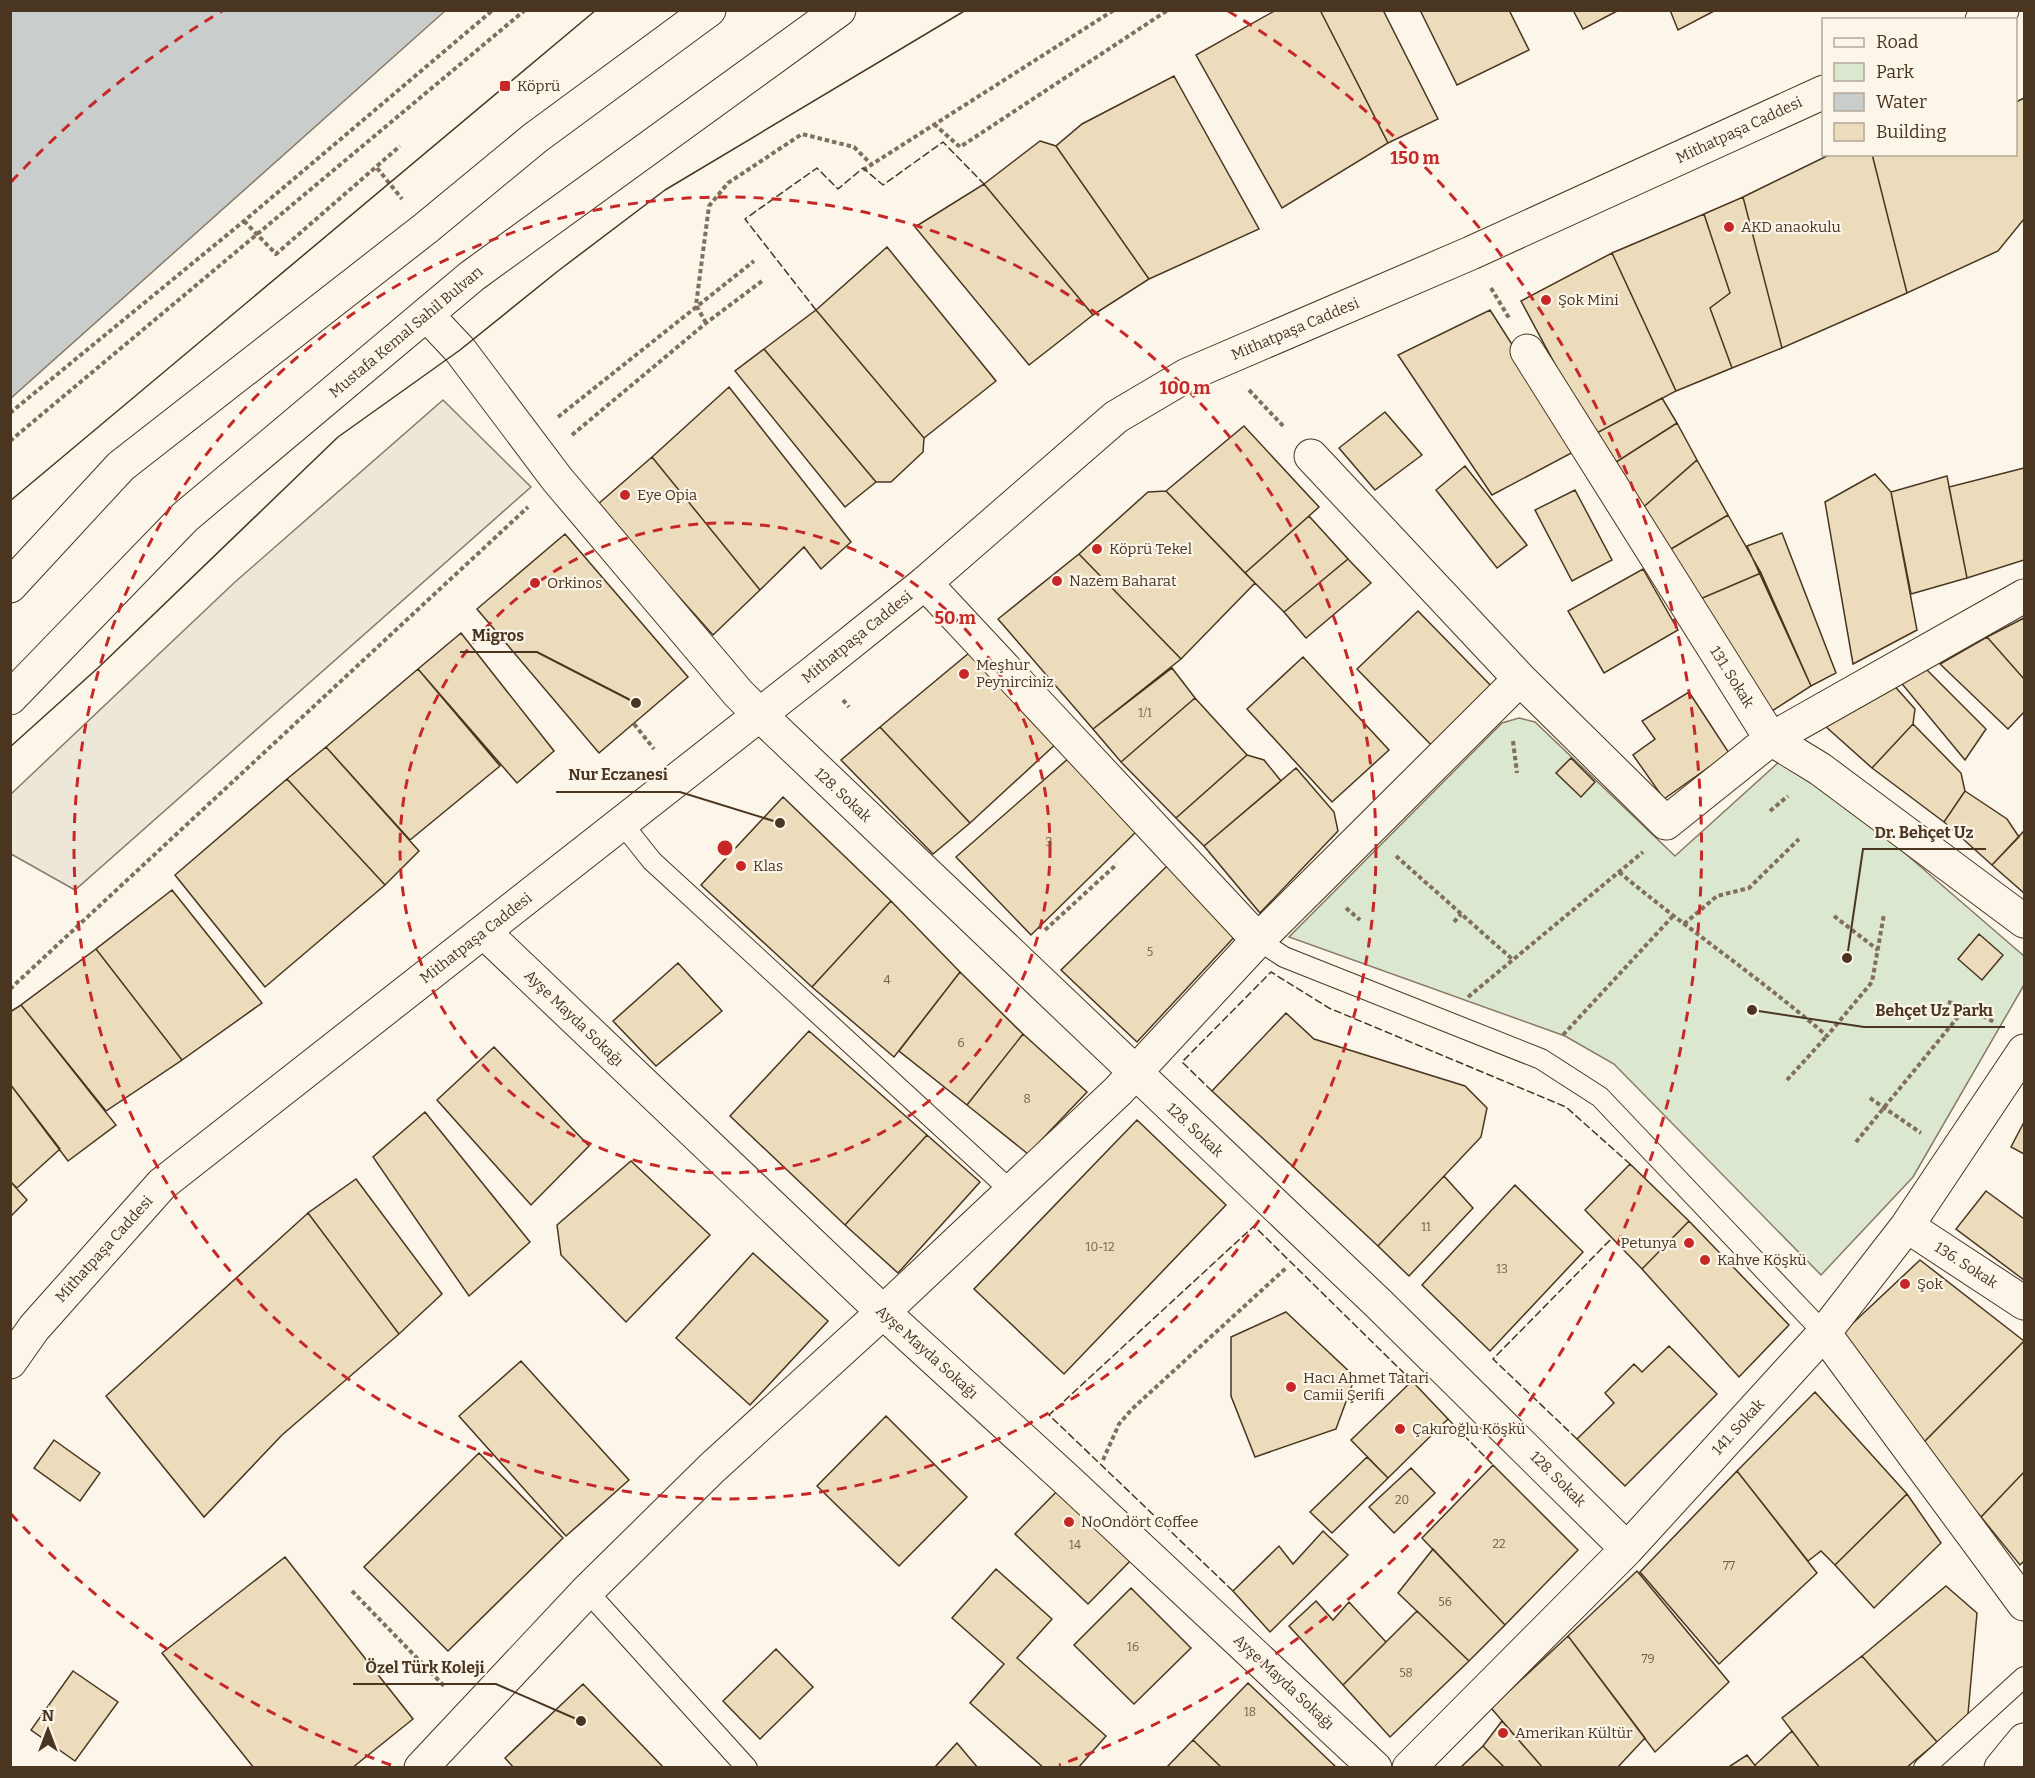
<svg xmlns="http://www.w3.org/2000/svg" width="2035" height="1778" viewBox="0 0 2035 1778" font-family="Bitter,serif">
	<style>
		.green { fill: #dce7d0; stroke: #887966; stroke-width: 1.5 }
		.parking { fill: #ede7d9; stroke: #887966; stroke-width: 1.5 }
		.water { fill: #c9cecd; stroke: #887966; stroke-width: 1.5 }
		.building { fill: #ecdcbc; stroke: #4a3520; stroke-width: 1.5 }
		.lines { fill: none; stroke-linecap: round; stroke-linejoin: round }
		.lane-casing { stroke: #4a3520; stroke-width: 22 }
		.street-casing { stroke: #4a3520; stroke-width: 35 }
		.primary-casing { stroke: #4a3520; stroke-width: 35 }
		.path { stroke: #7f6f5c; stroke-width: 4; stroke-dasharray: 4.5 3; stroke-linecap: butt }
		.lane { stroke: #fbf6e9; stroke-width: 20 }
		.street { stroke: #fbf6e9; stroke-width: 33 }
		.primary { stroke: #fbf6e9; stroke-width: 33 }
		.tram { stroke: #4a3520; stroke-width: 1.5 }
		.fence { stroke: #4a3520; stroke-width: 1.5; stroke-dasharray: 8 3; stroke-linecap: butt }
		.ring { fill: none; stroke: #c62828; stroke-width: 3; stroke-dasharray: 10 8 }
		.poi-dot { fill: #c62828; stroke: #fbf6e9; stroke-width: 2 }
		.labels { text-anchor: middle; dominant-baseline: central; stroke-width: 4.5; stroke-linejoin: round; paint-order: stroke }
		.number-label { font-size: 12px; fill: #725f47 }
		.poi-label { font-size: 15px; fill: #4a3520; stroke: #fbf6e9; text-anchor: start }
		.street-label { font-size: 15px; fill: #4a3520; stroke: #fbf6e9 }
		.centre { fill: #c62828; stroke: #fbf6e9; stroke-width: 3 }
		.ring-label { font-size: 18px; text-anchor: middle; font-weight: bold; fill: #c62828; stroke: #fbf6e9; stroke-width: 4.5; stroke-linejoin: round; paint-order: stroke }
		.leader { fill: none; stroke: #4a3520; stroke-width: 2 }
		.callout-dot { fill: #4a3520; stroke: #fbf6e9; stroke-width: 2 }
		.callout-label { font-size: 16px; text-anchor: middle; font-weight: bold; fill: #4a3520; stroke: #fbf6e9; stroke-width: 4.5; stroke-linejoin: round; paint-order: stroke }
	</style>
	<rect width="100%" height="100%" fill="#fbf6e9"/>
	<!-- green -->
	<path class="green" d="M1519 718 1535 722 1675 856 1779 762 1797 760 2024 956V985L1913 1177 1821 1275 1614 1064 1565 1036 1289 937 1502 723Z"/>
	<!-- parking -->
	<path class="parking" d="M443 400 531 487 75 890 11 854V794L235 582Z"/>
	<!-- water -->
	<path class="water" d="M11 10H445V11L11 398Z"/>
	<!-- building -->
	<path class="building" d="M1276 10H1320L1388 143 1282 208 1196 55Z
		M1320 10H1383L1438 119 1388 143Z
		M1420 10H1509L1529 50 1457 85Z
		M1573 10H1619L1583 29Z
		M1670 10H1716L1678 30Z
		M1174 76 1259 229 1149 279 1056 146 1082 124Z
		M2024 98V219L1998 251 1907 293 1872 154H2016V102Z
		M1040 141 1056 146 1149 279 1093 315 984 184Z
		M1831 154H1872L1907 293 1782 348 1743 197Z
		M984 184 1093 315 1029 365 915 227Z
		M1743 197 1782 348 1732 368 1710 308 1730 293 1704 214Z
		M1704 214 1730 293 1710 308 1732 368 1676 391 1612 253Z
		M887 247 996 381 924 438 816 310Z
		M1612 253 1676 391 1593 435 1521 301Z
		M816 310 924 438 923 452 891 482H876L764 349Z
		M1490 310 1579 449 1492 495 1398 355Z
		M764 349 876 482 845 507 735 371Z
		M729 387 851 542 821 569 804 547 760 590 652 457Z
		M1662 398 1677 423 1610 466 1593 435Z
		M1385 412 1422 455 1375 490 1339 448Z
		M1677 423 1697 460 1639 511 1610 466Z
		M1244 426 1319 507 1245 573 1166 491Z
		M652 457 760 590 713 635 597 505Z
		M1697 460 1728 515 1666 552 1639 511Z
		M1465 466 1527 545 1497 568 1436 490Z
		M2024 468V560L1967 578 1949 487Z
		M1875 474 1891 492 1917 630 1853 664 1825 502Z
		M1947 476 1967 578 1911 594 1891 492Z
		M1575 490 1612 560 1572 581 1535 510Z
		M1166 491 1255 583 1181 659 1079 554 1148 492Z
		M1728 515 1761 573 1693 602 1666 552Z
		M1309 516 1348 559 1284 612 1245 573Z
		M1782 533 1836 673 1811 686 1747 546Z
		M565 534 688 677 599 753 477 609Z
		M1079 554 1181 659 1093 729 998 619Z
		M1348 559 1371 583 1306 638 1284 612Z
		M1643 569 1678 630 1604 673 1568 611Z
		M1761 573 1811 686 1764 716 1693 602Z
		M1418 611 1500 695 1439 753 1357 669Z
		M2024 618V679L1987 637Z
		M461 633 554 751 517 783 418 669Z
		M1987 637 2024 679V712L2008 729 1940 664Z
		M975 648 1058 742 970 823 880 727Z
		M1303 657 1389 750 1332 802 1247 709Z
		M1921 664 1986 729 1965 760 1898 679Z
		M1172 668 1195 698 1121 762 1093 729Z
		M418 669 500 766 410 840 326 747Z
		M1890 681 1915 709 1913 724 1872 768 1815 717Z
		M1689 692 1729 753 1664 799 1633 755 1655 739 1642 721Z
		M1195 698 1247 755 1176 818 1121 762Z
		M1913 724 1961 773 1965 791 1944 822 1872 768Z
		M880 727 970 823 933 854 841 760Z
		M326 747 419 851 385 885 287 779Z
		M1078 750 1140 828 1031 935 956 857Z
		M1247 755 1264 760 1281 781 1204 846 1176 818Z
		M1571 758 1595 782 1581 797 1556 773Z
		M1296 768 1334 812 1338 831 1260 913 1204 846Z
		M287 779 385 885 265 987 175 875Z
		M1965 791 2007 819 2019 837 1992 865 1944 822Z
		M783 797 891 901 812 987 701 885Z
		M2024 831V893L1992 865Z
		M1170 863 1238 933 1137 1042 1061 970Z
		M172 890 262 1003 182 1060 96 949Z
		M891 901 960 972 894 1057 812 987Z
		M1979 934 2003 955 1982 980 1958 959Z
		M96 949 182 1060 106 1111 21 1005Z
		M678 963 722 1011 656 1066 613 1021Z
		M960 972 1023 1034 967 1105 899 1051Z
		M21 1005 116 1125 68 1161 10 1084V1012Z
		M1286 1013 1314 1039 1465 1086 1487 1108 1481 1137 1378 1246 1212 1091Z
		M809 1031 927 1135 845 1225 730 1116Z
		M1023 1034 1087 1092 1028 1154 967 1105Z
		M494 1047 589 1146 531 1205 437 1100Z
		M10 1084 60 1149 17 1188 10 1181Z
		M425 1112 530 1242 469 1296 373 1157Z
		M1137 1120 1226 1205 1064 1374 974 1289Z
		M2024 1122V1154L2011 1147Z
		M927 1135 980 1182 898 1273 845 1225Z
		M631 1161 710 1235 626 1322 561 1255 557 1225Z
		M1630 1164 1689 1221 1642 1269 1585 1210Z
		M1444 1176 1473 1208 1409 1276 1378 1246Z
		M356 1179 442 1294 399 1334 308 1213Z
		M10 1181 27 1200 10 1217Z
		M1515 1185 1583 1252 1490 1351 1422 1285Z
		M1986 1191 2024 1219V1280L1956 1229Z
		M308 1213 399 1334 282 1435 204 1517 106 1396Z
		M1689 1221 1789 1325 1739 1377 1642 1269Z
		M753 1253 828 1321 750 1405 676 1338Z
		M1920 1260 2024 1341 1921 1445 1836 1339Z
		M1286 1312 1355 1377 1336 1429 1255 1457 1231 1396V1337Z
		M2024 1341V1472L1981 1517 1921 1445Z
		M1669 1346 1717 1394 1625 1486 1577 1439 1614 1403 1605 1393 1634 1364 1642 1372Z
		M521 1361 629 1480 566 1536 459 1416Z
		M1412 1381 1448 1419 1388 1478 1351 1440Z
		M1815 1392 1907 1494 1835 1565 1821 1551 1808 1561 1737 1471Z
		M886 1416 967 1497 899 1566 817 1486Z
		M54 1440 100 1473 80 1501 34 1468Z
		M479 1453 563 1538 448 1651 364 1567Z
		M1367 1457 1388 1478 1332 1533 1310 1512Z
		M1493 1465 1578 1550 1505 1625 1422 1538Z
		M1411 1468 1435 1493 1394 1533 1369 1507Z
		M1737 1471 1817 1573 1719 1664 1640 1572Z
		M2024 1472V1561L2020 1565 1981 1517Z
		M1061 1487 1134 1557 1088 1604 1015 1534Z
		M1907 1494 1941 1543 1874 1608 1835 1565Z
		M1323 1531 1348 1555 1270 1632 1233 1591 1279 1546 1293 1564Z
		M1433 1549 1505 1625 1469 1661 1398 1593Z
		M285 1557 413 1719 352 1768H254L162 1653Z
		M996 1569 1052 1619 1017 1658 1106 1736 1078 1768H1044L970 1703 1004 1664 952 1618Z
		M1637 1571 1729 1682 1655 1752 1568 1636Z
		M1946 1586 1977 1613 1968 1714 1937 1742 1862 1656Z
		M1131 1588 1191 1648 1134 1704 1074 1645Z
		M1316 1601 1333 1620 1349 1602 1386 1642 1343 1685 1289 1626Z
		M1417 1611 1469 1661 1390 1737 1343 1685Z
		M1568 1636 1645 1738 1617 1768H1543L1491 1708Z
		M776 1649 813 1687 760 1739 723 1701Z
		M1862 1656 1937 1742 1906 1768H1820L1782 1718Z
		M73 1671 118 1702 75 1761 31 1730Z
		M1248 1683 1337 1768H1222L1193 1740Z
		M583 1684 664 1768H514L505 1758Z
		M1502 1721 1543 1768H1505L1483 1746Z
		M1792 1731 1820 1768H1757L1755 1765Z
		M1193 1740 1222 1768H1166Z
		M957 1743 978 1768H934Z
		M1483 1746 1505 1768H1460Z
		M1747 1755 1757 1768H1727Z"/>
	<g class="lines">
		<defs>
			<path id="lane" d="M621 822 652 861 1010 1190
				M1258 940 1284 957 1541 1059 1600 1097 1824 1333
				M587 1591 747 1768
				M1924 1768 2024 1677"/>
			<path id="street" d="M1527 351 1771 739 1820 769 2024 921
				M1311 456 1520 679 1666 823 1771 739 2024 596
				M925 583 1258 940
				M759 714 1379 1304 1627 1549
				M484 932 883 1312 1066 1479 1375 1768
				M1907 1226 2024 1303
				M1824 1333 2024 1604
				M421 1768 587 1591 712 1468 883 1312 1118 1091 1258 940 1520 679
				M1409 1768 1627 1549 1824 1333 1907 1226 2024 1051
				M2001 1768 2024 1740"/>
			<path id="primary" d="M1982 20 2002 10
				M427 315 460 350 557 479 738 693 759 714
				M10 586 121 466 426 228 535 138 709 10
				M10 698 185 517 472 276 839 10
				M10 1362 34 1328 162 1184 814 672 925 583 1116 417 1187 375 1471 253 1824 92"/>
		</defs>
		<!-- lane casing -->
		<use href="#lane" class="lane-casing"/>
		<!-- street casing -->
		<use href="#street" class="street-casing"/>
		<!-- primary casing -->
		<use href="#primary" class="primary-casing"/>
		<!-- path -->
		<path class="path" d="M934 124 960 147 1168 10
			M377 168 402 199
			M863 170 1114 10
			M244 221 276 254 400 146
			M1491 288 1509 318
			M706 323 696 305 709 206 728 183 802 134 854 147 871 164
			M1249 390 1285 428
			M10 413 244 221 493 10
			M558 417 754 261
			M572 435 706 323 762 281
			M10 441 525 10
			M843 700 849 707
			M634 724 654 749
			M1513 741 1517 773
			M1770 811 1788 796
			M1396 856 1512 959
			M1619 872C1687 929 1760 978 1827 1036L1872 982 1884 914
			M1346 908 1360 920
			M1834 916 1878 950
			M1454 922 1461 914
			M1684 924 1717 896 1749 888 1799 839
			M1045 930 1117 864
			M10 989 528 507
			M1468 997 1643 852
			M1948 1002 1966 1007 1996 1023
			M1563 1035 1672 917
			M1787 1080 1827 1036
			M1870 1098 1921 1133
			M1856 1142 1966 1007
			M1103 1460 1119 1424 1132 1409 1286 1268
			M352 1591 445 1687"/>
		<!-- lane -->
		<use href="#lane" class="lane"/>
		<!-- street -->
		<use href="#street" class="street"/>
		<!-- primary -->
		<use href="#primary" class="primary"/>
		<!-- tram -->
		<path class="tram" d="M10 501 596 10
			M10 747 99 667 338 437 460 350 558 271 665 190 966 10"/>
		<!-- fence -->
		<path class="fence" d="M816 310 745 219 817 168 838 189 863 168 883 185 943 142 984 184
			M1212 1091 1182 1062 1271 972 1329 1008 1566 1107 1630 1164
			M1448 1419 1493 1465
			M1577 1439 1493 1359 1612 1238
			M1233 1591 1049 1415 1254 1226 1412 1381"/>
	</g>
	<!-- distance rings -->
	<g class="ring">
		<circle cx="725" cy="848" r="325"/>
		<circle cx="725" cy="848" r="651"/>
		<path d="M391 1765A976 976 0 0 1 11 1514M11 182A976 976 0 0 1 222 11M1228 11A976 976 0 0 1 1059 1765"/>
	</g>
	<!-- markers -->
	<g class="poi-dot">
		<rect x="499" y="80" width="12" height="12" rx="3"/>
		<circle cx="1729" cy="227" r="6"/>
		<circle cx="1546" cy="300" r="6"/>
		<circle cx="625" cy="495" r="6"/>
		<circle cx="1097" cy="549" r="6"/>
		<circle cx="1057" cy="581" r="6"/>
		<circle cx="535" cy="583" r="6"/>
		<circle cx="964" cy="674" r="6"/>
		<circle cx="741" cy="866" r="6"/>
		<circle cx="1689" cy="1243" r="6"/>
		<circle cx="1705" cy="1260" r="6"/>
		<circle cx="1905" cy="1284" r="6"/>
		<circle cx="1291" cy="1387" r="6"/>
		<circle cx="1400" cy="1429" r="6"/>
		<circle cx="1069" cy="1522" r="6"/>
		<circle cx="1503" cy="1733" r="6"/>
	</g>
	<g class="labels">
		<!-- number labels -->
		<g class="number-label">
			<text x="1145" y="713">1/1</text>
			<text x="1049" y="842">3</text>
			<text x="1150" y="952">5</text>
			<text x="887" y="980">4</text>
			<text x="961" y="1043">6</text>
			<text x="1027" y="1099">8</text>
			<text x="1426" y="1227">11</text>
			<text x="1100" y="1247">10-12</text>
			<text x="1502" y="1269">13</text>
			<text x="1402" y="1500">20</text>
			<text x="1499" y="1544">22</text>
			<text x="1075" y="1545">14</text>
			<text x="1729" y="1566">77</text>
			<text x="1445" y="1602">56</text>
			<text x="1133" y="1647">16</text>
			<text x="1648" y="1659">79</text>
			<text x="1406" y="1673">58</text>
			<text x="1250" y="1712">18</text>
		</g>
		<!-- poi labels -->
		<g class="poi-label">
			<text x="517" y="86">Köprü</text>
			<text x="1741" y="227">AKD anaokulu</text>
			<text x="1558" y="300">Şok Mini</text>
			<text x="637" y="495">Eye Opia</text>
			<text x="1109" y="549">Köprü Tekel</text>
			<text x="1069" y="581">Nazem Baharat</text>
			<text x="547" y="583">Orkinos</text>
			<text x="976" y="665">Meşhur<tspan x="976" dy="17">Peynirciniz</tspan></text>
			<text x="753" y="866">Klas</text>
			<text x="1677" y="1243" text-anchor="end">Petunya</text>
			<text x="1717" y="1260">Kahve Köşkü</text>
			<text x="1917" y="1284">Şok</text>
			<text x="1303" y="1378">Hacı Ahmet Tatari<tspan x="1303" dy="17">Camii Şerifi</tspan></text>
			<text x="1412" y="1429">Çakıroğlu Köşkü</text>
			<text x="1081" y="1522">NoOndört Coffee</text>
			<text x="1515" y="1733">Amerikan Kültür</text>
		</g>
		<!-- street labels -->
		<g class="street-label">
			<text transform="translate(1739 130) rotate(-25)">Mithatpaşa Caddesi</text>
			<text transform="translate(1295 329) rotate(-23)">Mithatpaşa Caddesi</text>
			<text transform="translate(406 332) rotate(-40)">Mustafa Kemal Sahil Bulvarı</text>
			<text transform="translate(857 637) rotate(-39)">Mithatpaşa Caddesi</text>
			<text transform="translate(1732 677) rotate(58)">131. Sokak</text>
			<text transform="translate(843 795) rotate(43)">128. Sokak</text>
			<text transform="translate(476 938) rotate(-38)">Mithatpaşa Caddesi</text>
			<text transform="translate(574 1018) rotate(44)">Ayşe Mayda Sokağı</text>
			<text transform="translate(1195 1130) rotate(43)">128. Sokak</text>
			<text transform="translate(104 1249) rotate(-48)">Mithatpaşa Caddesi</text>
			<text transform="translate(1966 1265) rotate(33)">136. Sokak</text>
			<text transform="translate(927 1352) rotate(42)">Ayşe Mayda Sokağı</text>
			<text transform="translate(1738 1427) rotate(-48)">141. Sokak</text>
			<text transform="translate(1558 1479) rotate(45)">128. Sokak</text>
			<text transform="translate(1284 1682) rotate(43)">Ayşe Mayda Sokağı</text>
		</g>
	</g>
	<circle cx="725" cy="848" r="9" class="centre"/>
	<g class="ring-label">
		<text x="1415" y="164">150 m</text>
		<text x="1185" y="394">100 m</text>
		<text x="955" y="624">50 m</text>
	</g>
	<!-- callouts -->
	<path class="leader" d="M636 703L537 652H460M780 823L680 792H556M1847 958L1863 849H1986M1752 1010L1864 1027H2005M581 1721L496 1684H353"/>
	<g class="callout-dot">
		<circle cx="636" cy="703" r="6"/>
		<circle cx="780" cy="823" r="6"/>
		<circle cx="1847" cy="958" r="6"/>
		<circle cx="1752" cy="1010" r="6"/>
		<circle cx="581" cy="1721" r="6"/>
	</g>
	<g class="callout-label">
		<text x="498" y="641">Migros</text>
		<text x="618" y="780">Nur Eczanesi</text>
		<text x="1924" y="838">Dr. Behçet Uz</text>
		<text x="1934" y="1016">Behçet Uz Parkı</text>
		<text x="425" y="1673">Özel Türk Koleji</text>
	</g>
	<!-- border -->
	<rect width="2035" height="1778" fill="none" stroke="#4a3520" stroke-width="24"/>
	<!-- legend -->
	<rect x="1822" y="18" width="195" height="138" fill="#fbf6e9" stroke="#b4a999" stroke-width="1.5"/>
	<rect x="1834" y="38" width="30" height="9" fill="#fbf6e9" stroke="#b4a999" stroke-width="1.5"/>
	<text x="1876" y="48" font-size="18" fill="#4a3520">Road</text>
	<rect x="1834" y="63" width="30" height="18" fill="#dce7d0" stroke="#b4a999" stroke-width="1.5"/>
	<text x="1876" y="78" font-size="18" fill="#4a3520">Park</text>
	<rect x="1834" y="93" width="30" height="18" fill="#c9cecd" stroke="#b4a999" stroke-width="1.5"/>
	<text x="1876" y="108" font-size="18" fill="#4a3520">Water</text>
	<rect x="1834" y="123" width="30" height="18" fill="#ecdcbc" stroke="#b4a999" stroke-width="1.5"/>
	<text x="1876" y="138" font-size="18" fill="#4a3520">Building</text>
	<!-- north arrow -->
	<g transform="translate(48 1730)" stroke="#fbf6e9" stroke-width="4.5" paint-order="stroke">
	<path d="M0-4.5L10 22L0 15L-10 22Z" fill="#4a3520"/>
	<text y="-9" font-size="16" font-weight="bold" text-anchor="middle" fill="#4a3520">N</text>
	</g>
</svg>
